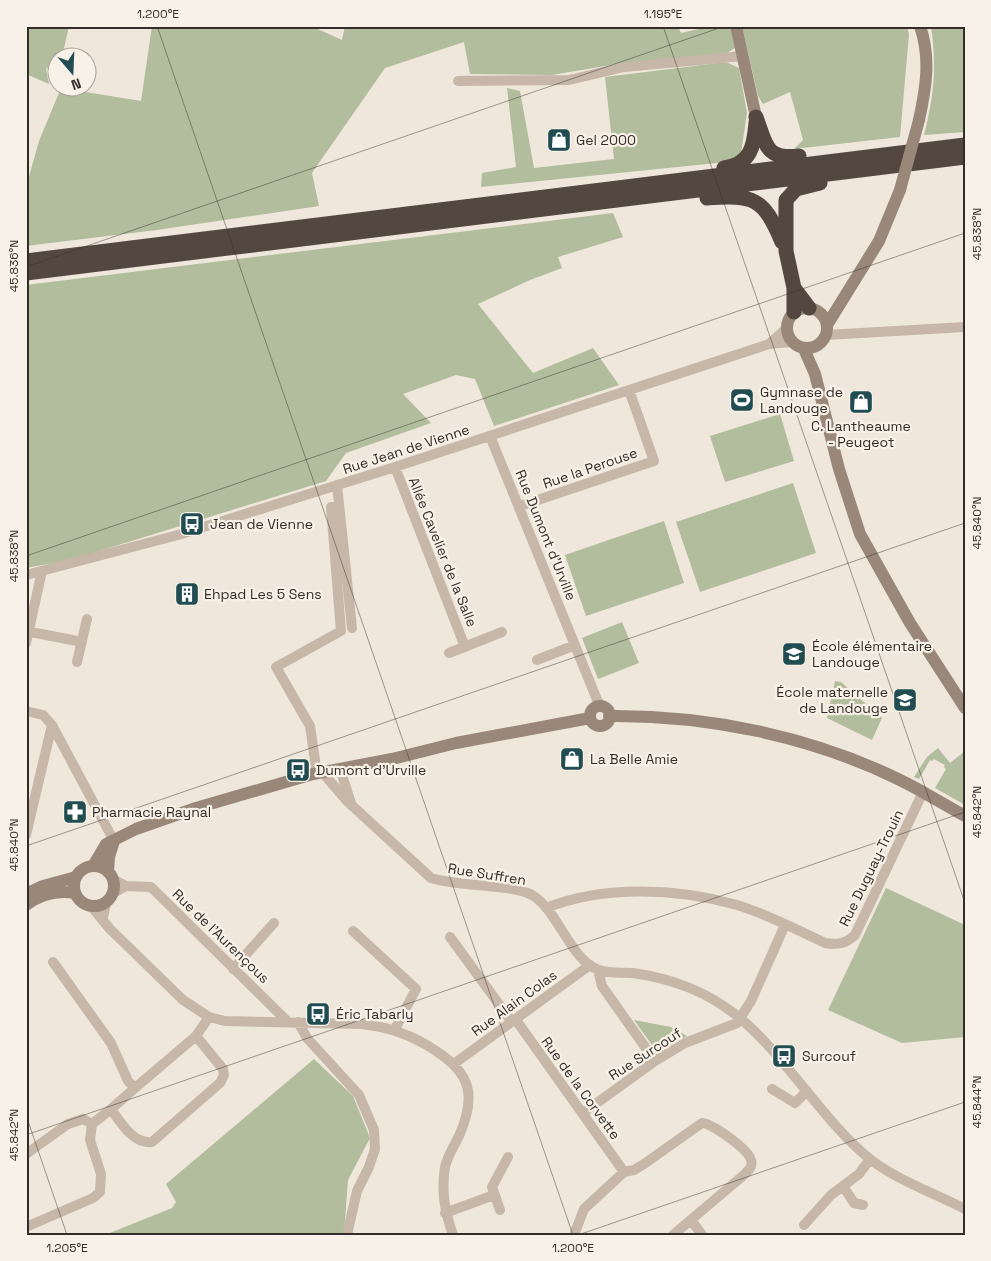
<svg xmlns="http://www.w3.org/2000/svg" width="991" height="1261" viewBox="0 0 991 1261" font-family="'Space Grotesk',sans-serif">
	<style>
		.green { fill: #b1bd9d }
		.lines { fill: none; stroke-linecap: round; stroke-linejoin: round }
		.street { stroke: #c6b7a9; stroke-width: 10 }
		.secondary { stroke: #99877a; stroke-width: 12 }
		.highway { stroke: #544740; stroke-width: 15 }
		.secondary-bridge { stroke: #99877a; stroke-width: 12 }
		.ticks { fill: none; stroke: #342c28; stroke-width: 1; stroke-opacity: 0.45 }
		.labels { text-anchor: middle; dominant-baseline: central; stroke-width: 4.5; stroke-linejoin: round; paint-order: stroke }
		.poi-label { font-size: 14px; fill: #342c28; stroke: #f7f1e7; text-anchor: start }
		.street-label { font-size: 14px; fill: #342c28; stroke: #f7f1e7 }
		.neatline { fill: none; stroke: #342c28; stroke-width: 2 }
		.ticks-label { font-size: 12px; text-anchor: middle; fill: #342c28 }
	</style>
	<rect width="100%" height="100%" fill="#efe7db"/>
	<!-- green -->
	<path class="green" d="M26 26H69L62 57 58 58 57 60 46 69 49 84 26 74Z
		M152 26H311L342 40 345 26H678L681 33 712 26H730L735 48 727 53 617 64 552 75 470 74 464 42 385 68 312 173 319 206 157 230 26 246V187L39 141 61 88 141 101Z
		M742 26H907L909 34 900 137 794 149 803 140 790 92 763 104 758 96Z
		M931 26H965V132L924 135C934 95 937 68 931 26Z
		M726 62 739 68 747 113 741 153 727 162 481 187 482 173 516 167 507 88 520 91 534 168 614 159 605 77Z
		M613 213 623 237 558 257 562 268 530 280 478 304 533 373 593 348 619 385 494 426 475 379 456 375 403 394 431 423 346 453 326 481 70 560 26 568V285Z
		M780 414 794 461 725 482 710 436Z
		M793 483 816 553 700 592 676 522Z
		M664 521 684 583 586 616 565 555Z
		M622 622 639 663 598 679 582 638Z
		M835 681 841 682 882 718 872 740 827 718Z
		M938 748 950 763 965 751V805L935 788 946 769 944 767 945 765 934 759 932 761 930 760 919 779 914 777 927 757Z
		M886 888 965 925V1037L902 1043 828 1010Z
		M634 1020 671 1027 687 1036 657 1052Z
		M314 1059 353 1096 370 1138 348 1180 344 1235H105L172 1208 176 1202 166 1184Z"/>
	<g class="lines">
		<!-- street -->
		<path class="street" d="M458 81 569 80 624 67 743 56
			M826 335 965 327
			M769 344 786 329
			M490 436 600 707
			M395 467 465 647
			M337 485 352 628
			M520 506 654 461 629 390
			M26 575 178 535 395 467 769 344 791 342
			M26 631 82 642
			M26 643 42 571
			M449 653 502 632
			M537 660 575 645
			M77 662 87 619
			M26 711 43 715 52 725 114 841
			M340 769 351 803
			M322 772 347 801 431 878C459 887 512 884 532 895 559 911 570 960 599 970 610 974 622 972 633 973 674 979 708 992 740 1018 786 1057 819 1115 865 1155 893 1179 932 1192 965 1209
			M317 774 310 726 276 667 341 631 331 507H339
			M26 835 52 725
			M112 879 126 886
			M112 894 126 886 151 887 288 1022
			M91 906 110 929 183 1000 209 1017 225 1021 362 1024C389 1027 413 1035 436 1051 472 1074 476 1097 459 1136 454 1146 447 1157 445 1167 441 1192 445 1212 453 1235
			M546 908C604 885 677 888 737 905 767 914 797 930 825 943 838 945 845 944 855 935L923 792
			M103 918 106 902
			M353 931 416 989 395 1029
			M450 937 512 1022
			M53 962 111 1043 128 1081 135 1088 196 1036 209 1017
			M233 969 274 923
			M598 970 602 986 655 1061
			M516 1020 624 1172
			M298 1022 307 1038 359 1095 374 1130 375 1149 369 1167 357 1191 347 1235
			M455 1063 590 965
			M135 1088 111 1109C121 1123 133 1144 152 1142L220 1083 224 1075 223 1069 196 1036
			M772 1089 795 1103 807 1091
			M583 1113 655 1061 685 1043 737 1023 751 1001 785 925
			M26 1154 68 1124 83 1119 92 1124
			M624 1172 634 1170 644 1164 702 1123C713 1124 748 1149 751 1160 753 1166 749 1170 745 1174L673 1235
			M843 1186 854 1203 863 1205
			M500 1210 492 1187 508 1157
			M445 1213 494 1195
			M691 1220 702 1235
			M804 1225 831 1195 859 1174 870 1159
			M26 1227 93 1198 100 1192 101 1174 90 1140 92 1124 111 1109
			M574 1235 584 1209 624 1172"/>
		<!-- secondary -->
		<path class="secondary" d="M736 26 756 117
			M919 120C926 88 931 58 920 26
			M787 328a20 20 0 1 1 40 0a20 20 0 1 1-40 0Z
			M827 325 879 241 900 190
			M804 349 815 374 839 469 860 534 910 623 965 708
			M590 716a10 10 0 1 1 20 0a10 10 0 1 1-20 0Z
			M609 716C707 715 810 736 898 779 921 790 943 804 965 816
			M93 866 106 844 136 829 196 808 313 774 392 759 456 743 590 718
			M74 886a20 20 0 1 1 40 0a20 20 0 1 1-40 0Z
			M108 872 109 857 114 841
			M26 894 43 886 76 877
			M26 905C41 894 57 890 75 893"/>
		<!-- highway -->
		<path class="highway" d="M756 117C766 144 765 160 799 156
			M724 168C751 164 754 146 756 123
			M707 198C754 195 763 197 782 242
			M26 261 965 145
			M26 273 965 157
			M794 288 809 308
			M794 312V288L786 251V200L796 189 820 183"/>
		<!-- secondary-bridge -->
		<path class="secondary-bridge" d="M900 190 919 120"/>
	</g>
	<!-- ticks -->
	<path class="ticks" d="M157 26 573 1235M663 26 965 903M26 267 725 26M26 556 965 233M26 846 965 523M26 1115 67 1235M26 1135 965 812M578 1235 965 1102"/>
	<!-- icons -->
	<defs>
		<symbol id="shop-square" viewBox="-11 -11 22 22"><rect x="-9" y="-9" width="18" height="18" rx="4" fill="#214c51" stroke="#f7f1e7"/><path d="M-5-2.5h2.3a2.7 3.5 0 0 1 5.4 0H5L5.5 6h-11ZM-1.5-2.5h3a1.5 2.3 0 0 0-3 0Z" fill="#fff"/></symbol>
		<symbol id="stadium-square" viewBox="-11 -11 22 22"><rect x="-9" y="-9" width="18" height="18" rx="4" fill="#214c51" stroke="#f7f1e7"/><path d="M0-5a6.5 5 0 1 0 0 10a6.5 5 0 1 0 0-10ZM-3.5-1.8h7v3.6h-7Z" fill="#fff"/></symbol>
		<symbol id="bus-square" viewBox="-11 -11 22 22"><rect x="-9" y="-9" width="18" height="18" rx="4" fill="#214c51" stroke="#f7f1e7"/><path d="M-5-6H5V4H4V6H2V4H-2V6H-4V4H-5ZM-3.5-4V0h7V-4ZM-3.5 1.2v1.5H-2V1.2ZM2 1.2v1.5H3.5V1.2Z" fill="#fff"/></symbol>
		<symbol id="building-square" viewBox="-11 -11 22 22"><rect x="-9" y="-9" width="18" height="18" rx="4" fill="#214c51" stroke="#f7f1e7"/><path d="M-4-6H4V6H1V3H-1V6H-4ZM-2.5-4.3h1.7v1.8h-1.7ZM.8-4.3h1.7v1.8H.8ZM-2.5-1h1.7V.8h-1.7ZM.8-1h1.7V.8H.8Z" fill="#fff"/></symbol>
		<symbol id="school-square" viewBox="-11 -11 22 22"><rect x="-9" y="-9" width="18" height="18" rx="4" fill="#214c51" stroke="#f7f1e7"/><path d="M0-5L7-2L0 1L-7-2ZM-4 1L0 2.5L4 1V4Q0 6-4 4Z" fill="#fff"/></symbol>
		<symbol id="pharmacy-square" viewBox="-11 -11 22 22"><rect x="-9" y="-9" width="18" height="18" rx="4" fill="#214c51" stroke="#f7f1e7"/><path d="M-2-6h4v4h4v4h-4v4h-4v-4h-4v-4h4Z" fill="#fff"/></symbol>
	</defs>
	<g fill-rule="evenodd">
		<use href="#shop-square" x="545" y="126" width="28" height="28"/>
		<use href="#stadium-square" x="728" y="386" width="28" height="28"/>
		<use href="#shop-square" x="847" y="388" width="28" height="28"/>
		<use href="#bus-square" x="178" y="510" width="28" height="28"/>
		<use href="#building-square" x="173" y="580" width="28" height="28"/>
		<use href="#school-square" x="780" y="640" width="28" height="28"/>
		<use href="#school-square" x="891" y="686" width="28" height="28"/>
		<use href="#shop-square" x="558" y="745" width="28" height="28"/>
		<use href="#bus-square" x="284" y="756" width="28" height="28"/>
		<use href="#pharmacy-square" x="61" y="798" width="28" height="28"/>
		<use href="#bus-square" x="304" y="1000" width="28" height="28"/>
		<use href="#bus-square" x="770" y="1042" width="28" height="28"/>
	</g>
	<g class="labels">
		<!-- poi labels -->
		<g class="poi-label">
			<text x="576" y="140">Gel 2000</text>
			<text x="760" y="392">Gymnase de<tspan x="760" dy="16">Landouge</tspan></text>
			<text x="861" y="426" text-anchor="middle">C. Lantheaume<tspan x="861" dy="16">- Peugeot</tspan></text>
			<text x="210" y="524">Jean de Vienne</text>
			<text x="204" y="594">Ehpad Les 5 Sens</text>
			<text x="812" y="646">École élémentaire<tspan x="812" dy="16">Landouge</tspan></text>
			<text x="888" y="692" text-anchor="end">École maternelle<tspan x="888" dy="16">de Landouge</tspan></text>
			<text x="590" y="759">La Belle Amie</text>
			<text x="316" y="770">Dumont d'Urville</text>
			<text x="92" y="812">Pharmacie Raynal</text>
			<text x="336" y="1014">Éric Tabarly</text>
			<text x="802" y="1056">Surcouf</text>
		</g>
		<!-- street labels -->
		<g class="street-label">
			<text transform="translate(406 449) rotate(-18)">Rue Jean de Vienne</text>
			<text transform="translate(590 468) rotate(-19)">Rue la Perouse</text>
			<text transform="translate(546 535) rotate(68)">Rue Dumont d'Urville</text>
			<text transform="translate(443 552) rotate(68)">Allée Cavelier de la Salle</text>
			<text transform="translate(871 868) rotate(-64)">Rue Duguay-Trouin</text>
			<text transform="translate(487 874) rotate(9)">Rue Suffren</text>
			<text transform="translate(221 936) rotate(44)">Rue de l'Aurençous</text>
			<text transform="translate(514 1003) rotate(-36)">Rue Alain Colas</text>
			<text transform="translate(645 1054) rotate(-33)">Rue Surcouf</text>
			<text transform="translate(581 1088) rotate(54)">Rue de la Corvette</text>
		</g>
	</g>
	<!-- border -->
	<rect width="991" height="1261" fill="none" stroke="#f7f1e7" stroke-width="55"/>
	<!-- north arrow -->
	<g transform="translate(72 72) rotate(161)"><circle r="24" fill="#f7f1e7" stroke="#a9a29b"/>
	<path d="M0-4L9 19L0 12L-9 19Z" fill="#214c51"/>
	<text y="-8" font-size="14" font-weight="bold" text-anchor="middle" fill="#342c28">N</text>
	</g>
	<rect x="28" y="28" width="936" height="1206" class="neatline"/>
	<g class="ticks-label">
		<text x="158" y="18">1.200°E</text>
		<text x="663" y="18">1.195°E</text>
		<text transform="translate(977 234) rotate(-90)" y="4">45.838°N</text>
		<text transform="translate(14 266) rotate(-90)" y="4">45.836°N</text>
		<text transform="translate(977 523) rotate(-90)" y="4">45.840°N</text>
		<text transform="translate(14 556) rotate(-90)" y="4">45.838°N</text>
		<text transform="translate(977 812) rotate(-90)" y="4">45.842°N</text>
		<text transform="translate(14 845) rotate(-90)" y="4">45.840°N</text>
		<text transform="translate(977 1102) rotate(-90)" y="4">45.844°N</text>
		<text transform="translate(14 1135) rotate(-90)" y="4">45.842°N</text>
		<text x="67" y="1252">1.205°E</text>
		<text x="573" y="1252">1.200°E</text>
	</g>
</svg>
